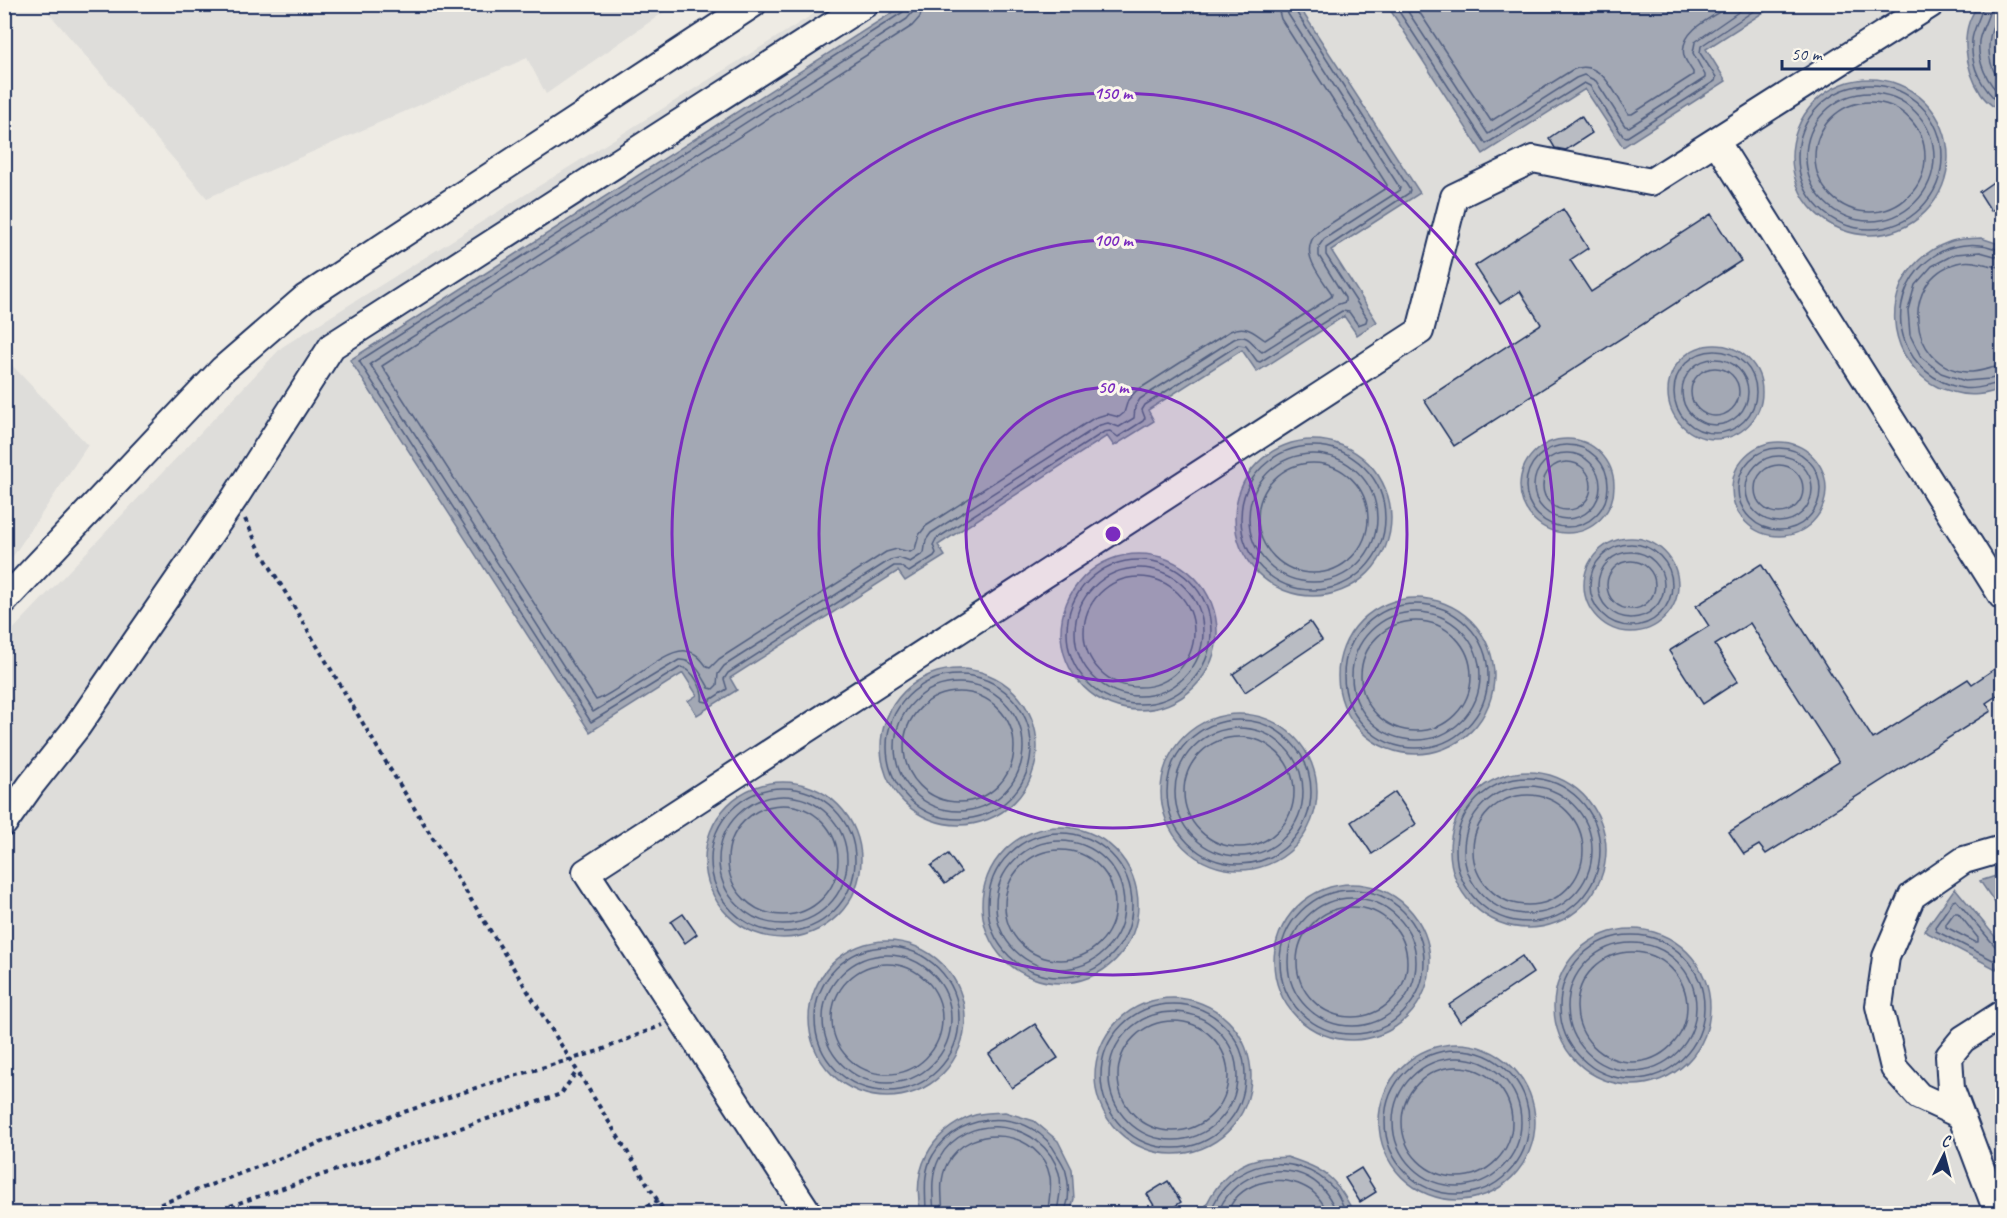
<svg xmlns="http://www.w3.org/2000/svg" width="2007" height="1218" viewBox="0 0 2007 1218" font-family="Caveat,sans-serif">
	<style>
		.built { fill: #deddda }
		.water { fill: #a3a8b4; stroke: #6d7892; stroke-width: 1.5 }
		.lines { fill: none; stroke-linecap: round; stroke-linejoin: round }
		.shore { stroke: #515f80; stroke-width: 1.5 }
		.building { fill: #b9bcc3; stroke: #1b2f5e; stroke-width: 1.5 }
		.minor-casing { stroke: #1b2f5e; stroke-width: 30 }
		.path { stroke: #1b2f5e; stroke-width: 4; stroke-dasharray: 4.5 4.5; stroke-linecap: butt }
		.minor { stroke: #fbf7ec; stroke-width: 26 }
		.ring { fill: none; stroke: #7b2cbf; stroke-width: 3 }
		.centre { fill: #7b2cbf; stroke: #fbf7ec; stroke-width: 3 }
		.ring-label { font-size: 18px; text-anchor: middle; font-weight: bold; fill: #7b2cbf; stroke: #fbf7ec; stroke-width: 6; stroke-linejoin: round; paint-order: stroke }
	</style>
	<rect width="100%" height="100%" fill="#eeebe4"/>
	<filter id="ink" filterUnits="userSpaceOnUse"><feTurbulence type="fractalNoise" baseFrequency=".0167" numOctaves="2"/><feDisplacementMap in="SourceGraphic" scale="12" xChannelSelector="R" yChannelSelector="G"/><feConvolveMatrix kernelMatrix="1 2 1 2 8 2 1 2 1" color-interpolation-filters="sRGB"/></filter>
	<g filter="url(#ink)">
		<!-- built -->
		<path class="built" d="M42 5H674L546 94 527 58 207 198Z
			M828 5H2002V1213H5L4 639 282 347Z
			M5 358 88 445 5 568Z"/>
		<!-- water -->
		<path class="water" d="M904 5H1298L1420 193 1331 250 1377 322 1357 335 1344 316 1257 372 1242 350 1148 410 1154 421 1114 446 1107 436 938 545 945 556 905 581 898 571 730 678 737 690 697 715 688 701 697 695 683 673 590 732 350 360Z
			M1387 5H1775L1706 49 1726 81 1623 147 1585 89 1483 154Z
			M1979 5H2002V114C1996 108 1986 102 1981 94 1965 69 1958 29 1979 5Z
			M1792 157a78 78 0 1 1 156 0a78 78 0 1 1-156 0Z
			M1981 238 2002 245V388C1988 395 1969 397 1953 392 1948 390 1941 389 1936 386 1923 380 1911 366 1904 354 1881 309 1902 259 1949 242 1958 238 1971 239 1981 238Z
			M1668 392a47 47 0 1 1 94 0a47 47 0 1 1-94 0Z
			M1520 486a47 47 0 1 1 94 0a47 47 0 1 1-94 0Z
			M1235 518a78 78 0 1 1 156 0a78 78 0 1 1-156 0Z
			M1732 489a47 47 0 1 1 94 0a47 47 0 1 1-94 0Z
			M1584 585a47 47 0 1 1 94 0a47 47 0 1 1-94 0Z
			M1061 632a78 78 0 1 1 156 0a78 78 0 1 1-156 0Z
			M1338 676a78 78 0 1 1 156 0a78 78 0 1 1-156 0Z
			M881 747a78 78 0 1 1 156 0a78 78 0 1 1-156 0Z
			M1161 792a78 78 0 1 1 156 0a78 78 0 1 1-156 0Z
			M1450 850a78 78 0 1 1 156 0a78 78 0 1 1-156 0Z
			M705 860a78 78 0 1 1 156 0a78 78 0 1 1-156 0Z
			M982 905a78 78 0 1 1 156 0a78 78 0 1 1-156 0Z
			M2002 874V913L1980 881Z
			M1274 962a78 78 0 1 1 156 0a78 78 0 1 1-156 0Z
			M1955 888 2002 945V960L1996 969 1924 931Z
			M1554 1007a78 78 0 1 1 156 0a78 78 0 1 1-156 0Z
			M809 1019a78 78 0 1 1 156 0a78 78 0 1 1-156 0Z
			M1095 1076a78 78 0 1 1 156 0a78 78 0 1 1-156 0Z
			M1379 1122a78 78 0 1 1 156 0a78 78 0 1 1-156 0Z
			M1005 1112 1034 1121 1058 1141 1072 1169 1074 1199 1070 1213H921C911 1170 930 1132 972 1116 982 1112 995 1113 1005 1112Z
			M1287 1157C1326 1170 1335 1176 1354 1213H1203C1211 1190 1232 1164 1258 1159 1267 1157 1277 1158 1287 1157Z"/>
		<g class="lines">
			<!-- shore -->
			<path class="shore" d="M906 4 903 12 359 361 591 722 681 667C693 669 704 690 702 701L707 702 727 689 724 679 728 673 894 566H900L909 572 934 556 936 553 933 545 936 539 1104 432 1110 431 1118 437 1143 421 1145 418 1142 410 1145 405 1238 345 1246 346 1257 361 1260 362 1342 311 1349 312 1358 325 1366 322 1367 318 1326 255V248L1409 193 1410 190 1295 10 1294 4
				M914 4 912 13 907 19 370 364 593 712 679 660C695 659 702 676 709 688L713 689 717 685 718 674 724 666 890 560 899 558 910 562 924 553 926 540 931 533 1100 425 1108 423 1119 427 1134 418 1135 407 1140 399 1234 339C1250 332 1252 346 1262 352L1336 305 1345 302V298L1319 256V246L1324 239 1399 191 1400 188 1288 14 1286 4
				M923 4 920 17 912 26 382 366 596 700C620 693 663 648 686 651 696 652 701 659 707 667L710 668 719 659 886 552 897 549 910 552 915 549 919 535 926 526 1094 418 1107 414 1119 417 1124 413 1128 400 1136 391 1230 331C1246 324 1253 332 1265 340L1331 297 1332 294C1320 275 1296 251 1319 231L1386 188 1387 185 1281 19 1277 4
				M1394 4 1486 144 1584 83 1590 86 1623 136 1627 137 1715 81 1716 77 1700 53 1701 46 1764 4
				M1403 4 1488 134 1576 78 1584 75 1596 81 1625 126 1629 127 1705 78V75L1693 53 1695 42 1750 4
				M1414 4 1491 121 1572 70C1601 57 1615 94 1628 114H1632L1693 75V72C1690 67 1686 62 1684 56 1678 30 1716 15 1733 4
				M1983 4C1982 16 1973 28 1972 40 1970 68 1982 88 2002 106
				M1991 4C1990 17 1981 28 1979 41 1977 62 1987 83 2002 96
				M2000 4C2000 12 1997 17 1994 23 1986 44 1987 66 2002 84
				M1798 157a72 72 0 1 1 144 0a72 72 0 1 1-144 0Z
				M1806 157a64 64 0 1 1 128 0a64 64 0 1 1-128 0Z
				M1815 157a55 55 0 1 1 110 0a55 55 0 1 1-110 0Z
				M2002 250C1995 250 1988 245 1981 245 1973 244 1961 245 1953 247 1940 250 1927 260 1919 269 1881 314 1905 377 1962 388 1976 391 1990 384 2002 383
				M2002 258 1980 252 1955 254 1932 266 1915 285 1908 310 1910 335 1921 357 1941 373 1965 381 1990 379 2002 376
				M2002 267C1987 267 1974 258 1957 263 1900 279 1907 366 1966 372 1979 373 1990 367 2002 366
				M1674 392a41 41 0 1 1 82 0a41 41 0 1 1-82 0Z
				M1682 392a33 33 0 1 1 66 0a33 33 0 1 1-66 0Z
				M1691 392a24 24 0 1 1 48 0a24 24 0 1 1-48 0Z
				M1526 486a41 41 0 1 1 82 0a41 41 0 1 1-82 0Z
				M1241 518a72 72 0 1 1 144 0a72 72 0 1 1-144 0Z
				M1738 489a41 41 0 1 1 82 0a41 41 0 1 1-82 0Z
				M1534 486a33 33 0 1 1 66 0a33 33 0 1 1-66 0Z
				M1249 518a64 64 0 1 1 128 0a64 64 0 1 1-128 0Z
				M1746 489a33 33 0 1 1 66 0a33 33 0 1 1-66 0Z
				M1543 486a24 24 0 1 1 48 0a24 24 0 1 1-48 0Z
				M1258 518a55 55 0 1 1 110 0a55 55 0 1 1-110 0Z
				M1755 489a24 24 0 1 1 48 0a24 24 0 1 1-48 0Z
				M1590 585a41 41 0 1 1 82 0a41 41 0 1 1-82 0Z
				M1598 585a33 33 0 1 1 66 0a33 33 0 1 1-66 0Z
				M1067 632a72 72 0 1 1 144 0a72 72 0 1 1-144 0Z
				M1607 585a24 24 0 1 1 48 0a24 24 0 1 1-48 0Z
				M1075 632a64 64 0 1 1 128 0a64 64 0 1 1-128 0Z
				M1084 632a55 55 0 1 1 110 0a55 55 0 1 1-110 0Z
				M1344 676a72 72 0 1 1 144 0a72 72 0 1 1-144 0Z
				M1352 676a64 64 0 1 1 128 0a64 64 0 1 1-128 0Z
				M1361 676a55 55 0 1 1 110 0a55 55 0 1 1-110 0Z
				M887 747a72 72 0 1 1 144 0a72 72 0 1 1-144 0Z
				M895 747a64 64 0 1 1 128 0a64 64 0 1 1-128 0Z
				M904 747a55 55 0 1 1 110 0a55 55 0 1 1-110 0Z
				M1167 792a72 72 0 1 1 144 0a72 72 0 1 1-144 0Z
				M1175 792a64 64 0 1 1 128 0a64 64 0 1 1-128 0Z
				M1184 792a55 55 0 1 1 110 0a55 55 0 1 1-110 0Z
				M1456 850a72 72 0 1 1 144 0a72 72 0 1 1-144 0Z
				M1464 850a64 64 0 1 1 128 0a64 64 0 1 1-128 0Z
				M711 860a72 72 0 1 1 144 0a72 72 0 1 1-144 0Z
				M1473 850a55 55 0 1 1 110 0a55 55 0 1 1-110 0Z
				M719 860a64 64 0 1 1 128 0a64 64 0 1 1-128 0Z
				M728 860a55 55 0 1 1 110 0a55 55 0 1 1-110 0Z
				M988 905a72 72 0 1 1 144 0a72 72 0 1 1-144 0Z
				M996 905a64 64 0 1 1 128 0a64 64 0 1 1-128 0Z
				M1005 905a55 55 0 1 1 110 0a55 55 0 1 1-110 0Z
				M1280 962a72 72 0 1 1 144 0a72 72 0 1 1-144 0Z
				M1288 962a64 64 0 1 1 128 0a64 64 0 1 1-128 0Z
				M1297 962a55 55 0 1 1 110 0a55 55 0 1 1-110 0Z
				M1954 913H1958L1978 938V942H1975L1946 927V924Z
				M1560 1007a72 72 0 1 1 144 0a72 72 0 1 1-144 0Z
				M1568 1007a64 64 0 1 1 128 0a64 64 0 1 1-128 0Z
				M815 1019a72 72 0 1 1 144 0a72 72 0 1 1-144 0Z
				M2002 949 1995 946 1956 900 1953 901 1935 927 1936 931 1993 960 2002 957
				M1577 1007a55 55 0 1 1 110 0a55 55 0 1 1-110 0Z
				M823 1019a64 64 0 1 1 128 0a64 64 0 1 1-128 0Z
				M832 1019a55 55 0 1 1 110 0a55 55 0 1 1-110 0Z
				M1101 1076a72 72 0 1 1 144 0a72 72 0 1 1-144 0Z
				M1109 1076a64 64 0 1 1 128 0a64 64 0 1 1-128 0Z
				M1118 1076a55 55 0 1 1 110 0a55 55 0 1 1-110 0Z
				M1385 1122a72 72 0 1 1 144 0a72 72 0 1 1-144 0Z
				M1393 1122a64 64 0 1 1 128 0a64 64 0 1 1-128 0Z
				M1402 1122a55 55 0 1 1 110 0a55 55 0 1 1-110 0Z
				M926 1214C926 1193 922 1173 933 1155 960 1108 1033 1107 1058 1156 1061 1161 1065 1167 1066 1172 1068 1180 1069 1192 1068 1200 1067 1205 1065 1209 1065 1214
				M934 1214C933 1195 930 1177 939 1159 965 1110 1043 1119 1059 1173 1063 1187 1058 1200 1057 1214
				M943 1214C942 1196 939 1180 947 1164 969 1121 1041 1129 1050 1177 1052 1190 1048 1201 1048 1214
				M1210 1214C1227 1159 1296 1147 1334 1189 1339 1195 1343 1206 1347 1214
				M1218 1214C1229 1177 1276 1160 1309 1178 1324 1186 1331 1200 1338 1214
				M1227 1214C1237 1183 1276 1173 1303 1186 1315 1191 1323 1202 1328 1214"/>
		</g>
		<!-- building -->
		<path class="building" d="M1581 116 1592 133 1566 150 1555 148 1549 138Z
			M1996 180 2002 190V203L1991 211 1979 192Z
			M1563 209 1588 248 1570 260 1591 292 1711 214 1741 261 1454 446 1424 400 1541 324 1520 291 1500 304 1475 266Z
			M1761 564 1873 739 1968 679 1972 684 2002 664V692L1986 703 1991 711 1766 854 1759 845 1744 854 1729 832 1839 762 1750 623 1715 645 1738 681 1703 704 1669 651 1709 626 1696 606Z
			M1310 622 1322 640 1245 692 1233 674Z
			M1395 792 1416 824 1372 854 1351 822Z
			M948 854 961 872 945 884 931 866Z
			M683 914 697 934 685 943 671 922Z
			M1522 956 1533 973 1460 1022 1449 1005Z
			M1035 1024 1058 1058 1012 1088 989 1054Z
			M1361 1168 1376 1192 1360 1202 1345 1178Z
			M1168 1181 1181 1202 1163 1214H1159L1147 1194Z"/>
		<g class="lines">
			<defs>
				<path id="minor" d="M1716 141 2002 596
					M4 601 223 369 305 298 753 4
					M4 823 31 785 77 727 234 499 332 346 865 4
					M1960 1115 1919 1096 1894 1068 1879 1006 1886 957 1912 896 1964 860 2002 849
					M809 1214 586 872 1420 331 1454 197 1533 159 1651 182 1931 4
					M1998 1214 1951 1089 1949 1056 1963 1039 2002 1014"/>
			</defs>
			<!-- minor casing -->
			<use href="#minor" class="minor-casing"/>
			<!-- path -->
			<path class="path" d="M245 519 259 548 390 769 666 1214
				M135 1214 374 1122 494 1082 599 1051 662 1025
				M214 1214 230 1206 561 1094 577 1071
				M630 1214 658 1201"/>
			<!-- minor -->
			<use href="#minor" class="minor"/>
		</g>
	</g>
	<!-- distance rings -->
	<circle cx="1113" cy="534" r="147" fill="#7b2cbf" fill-opacity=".12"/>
	<g class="ring">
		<circle cx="1113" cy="534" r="147"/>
		<circle cx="1113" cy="534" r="294"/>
		<circle cx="1113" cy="534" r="441"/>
	</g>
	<circle cx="1113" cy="534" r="9" class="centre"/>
	<g class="ring-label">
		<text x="1113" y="99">150 m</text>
		<text x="1113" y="246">100 m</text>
		<text x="1113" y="393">50 m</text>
	</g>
	<!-- margin -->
	<rect width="2007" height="1218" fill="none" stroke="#fbf7ec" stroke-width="24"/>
	<rect x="12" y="12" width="1983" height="1194" fill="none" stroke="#1b2f5e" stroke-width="2" filter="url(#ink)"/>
	<!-- north arrow -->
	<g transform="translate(1944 1155) rotate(6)" stroke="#fbf7ec" stroke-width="4.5" paint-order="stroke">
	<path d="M0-4.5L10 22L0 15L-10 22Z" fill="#1b2f5e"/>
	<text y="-9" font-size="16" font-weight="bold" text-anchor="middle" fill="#1b2f5e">С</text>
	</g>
	<!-- scale -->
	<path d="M1782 60v9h147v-9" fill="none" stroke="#1b2f5e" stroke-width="3"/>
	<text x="1791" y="60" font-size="18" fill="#1b2f5e" stroke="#fbf7ec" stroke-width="4.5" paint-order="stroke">50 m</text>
</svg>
